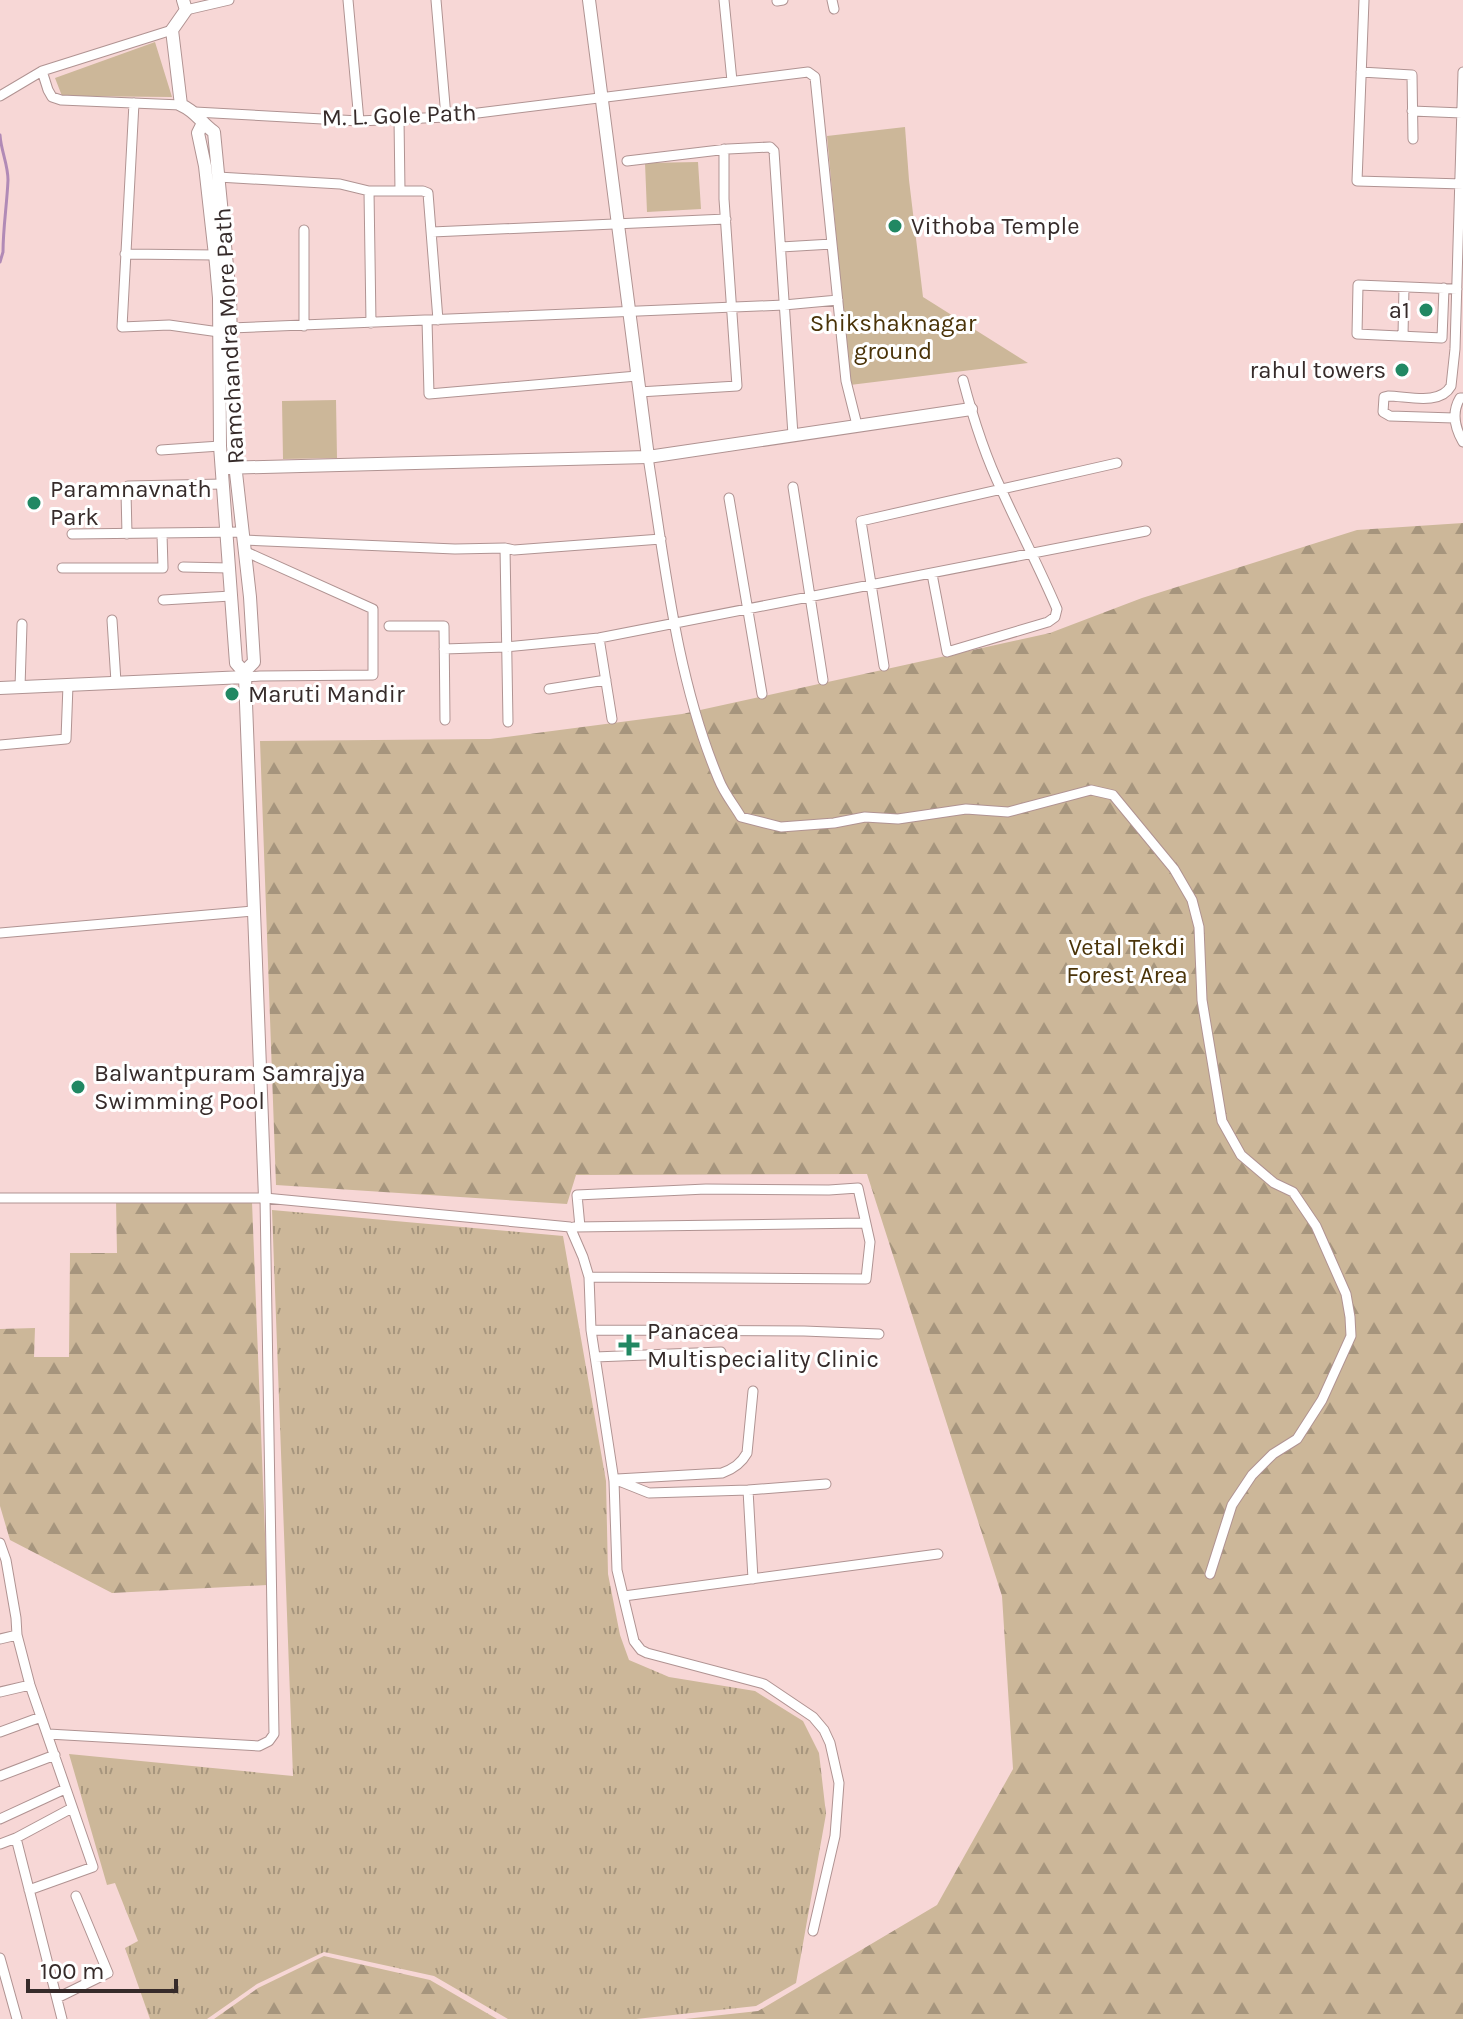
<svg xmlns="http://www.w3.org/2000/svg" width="1463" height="2019" viewBox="0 0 1463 2019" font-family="Karla,sans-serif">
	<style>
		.grass { fill: url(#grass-tufts) }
		.forest { fill: url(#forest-firs) }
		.park { fill: #ccb799 }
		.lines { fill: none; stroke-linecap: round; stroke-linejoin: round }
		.stream { stroke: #b18ab6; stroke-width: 3 }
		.street-casing { stroke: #b09392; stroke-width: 11 }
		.secondary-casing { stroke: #b09392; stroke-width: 14 }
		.street { stroke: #fff; stroke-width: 9 }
		.secondary { stroke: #fff; stroke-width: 12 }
		.poi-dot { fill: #218863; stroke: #fff; stroke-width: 3 }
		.labels { text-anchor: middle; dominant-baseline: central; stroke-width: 6; stroke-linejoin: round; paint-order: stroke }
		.street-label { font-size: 24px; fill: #362b2a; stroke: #fff }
		.poi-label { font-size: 24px; fill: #362b2a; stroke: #fff; text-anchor: start }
		.park-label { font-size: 24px; fill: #4a3308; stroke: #fff }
	</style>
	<defs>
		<pattern id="grass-tufts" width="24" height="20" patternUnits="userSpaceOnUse" patternTransform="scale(2)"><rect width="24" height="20" fill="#ccb799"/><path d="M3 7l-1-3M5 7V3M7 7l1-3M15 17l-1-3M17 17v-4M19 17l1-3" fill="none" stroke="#a6957d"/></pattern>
		<pattern id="forest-firs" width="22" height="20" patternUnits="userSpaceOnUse" patternTransform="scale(2)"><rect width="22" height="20" fill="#ccb799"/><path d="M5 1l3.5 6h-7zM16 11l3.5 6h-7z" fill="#a6957d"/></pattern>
	</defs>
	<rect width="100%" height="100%" fill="#f7d7d6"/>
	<!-- grass -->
	<path class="grass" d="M272 1210 563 1236 606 1481 608 1574 620 1635 629 1660 669 1677 755 1691 803 1721 819 1753 826 1814 796 1983 756 2006 636 2019H508L434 1976 324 1952 257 1984 207 2019H150L125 1948 138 1941 115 1883 107 1885 69 1754 293 1776Z"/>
	<!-- forest -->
	<path class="forest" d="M1463 523V2019H685L758 2011 937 1905 1013 1769 1002 1596 867 1174 576 1175 567 1204 276 1185 260 741 490 739 682 714 1050 633 1142 598 1357 530Z
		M116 1200 252 1202 267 1585 112 1593 10 1540 0 1506V1329L35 1328 34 1357H69L70 1253H117Z
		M324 1956 430 1980 497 2019H214L258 1988Z"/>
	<!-- park -->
	<path class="park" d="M155 42 172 97 62 96 55 78Z
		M905 127 909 180 923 297 1028 363 850 385 827 136Z
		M698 162 701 209 647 212 645 163Z
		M336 400 337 458 283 459 282 401Z"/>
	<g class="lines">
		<!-- stream -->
		<path class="stream" d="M0 135C1 151 8 164 8 180 7 204 3 228 3 252L0 262"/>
		<defs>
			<path id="street" d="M348 0 359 121
				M436 0 446 117
				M724 0 732 81
				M832 0 834 9
				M1364 0 1357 181 1463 184
				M777 1 783 0
				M186 10 229 0
				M42 71 48 90 52 97 61 100 181 105
				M1361 72 1412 75 1413 139
				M0 96 42 71 172 30
				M134 103 122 327 169 325 219 332 231 328 784 305 838 300
				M1412 111 1462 113
				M195 112 359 121 446 117 808 72 815 77 846 381 857 425
				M399 119 400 191
				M627 161 728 149 770 147 774 151 793 435
				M218 177 340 184 369 191
				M304 230V326
				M432 232 726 219
				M781 247 832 244
				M125 254 216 255
				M1444 288 1442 338 1357 334 1358 285 1457 289
				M427 320 429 394 637 376
				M371 323 369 191H423L428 193 438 320
				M1403 335 1404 287
				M639 392 737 386 724 199V149
				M1463 398H1460C1451 413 1455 428 1463 442
				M1454 418 1390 416 1383 412 1384 397 1388 396C1407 396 1440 406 1451 386L1455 349 1463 72
				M161 450 220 446
				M648 457C665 565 676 678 719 780 724 793 734 805 741 817L781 827 834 823 865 817 898 819 966 809 1008 812 1091 790 1113 795 1174 869 1192 900 1199 927 1202 1000 1222 1121 1241 1155 1274 1183 1293 1192 1316 1226 1346 1294 1350 1317 1351 1336 1322 1400 1297 1439 1273 1454 1252 1475 1232 1505 1210 1574
				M128 486 223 484
				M793 487 823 680
				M126 492 127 534
				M729 498 762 694
				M72 534 243 532
				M243 540 455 549 505 548
				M244 551 373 609V675L260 676 245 677
				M183 567 229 568
				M62 568H163L162 534
				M932 574 947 652 1048 622 1055 617 1057 609C1040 569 1020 531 1002 491 985 456 973 418 963 380
				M163 600 231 596
				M112 620 116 682
				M389 626H444L445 720
				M599 638 612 719
				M444 649 506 647 599 638 1146 531
				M884 666 861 521 1117 463
				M20 687 22 624
				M549 689 606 680
				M508 722 505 548 514 550 661 539
				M0 745 66 739 68 685
				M0 933 253 911
				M0 1198H265L570 1227 583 1257 589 1277 591 1330 614 1481 617 1570 634 1641 641 1650 647 1653 764 1684 813 1717 824 1730 830 1743 839 1783 835 1836 813 1931
				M574 1227 865 1223
				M580 1227 577 1195 706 1189 829 1190 858 1188 870 1242 866 1279 589 1277
				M591 1330 804 1331 879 1334
				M595 1357 721 1352
				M614 1479 649 1493 748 1490 826 1484
				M617 1479 722 1473C733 1469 741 1464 747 1453L753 1391
				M748 1490 753 1579
				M0 1543 6 1560 16 1618 17 1635 30 1685 93 1867 29 1890
				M624 1596 938 1554
				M0 1639 17 1635
				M0 1692 30 1685
				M0 1732 41 1717
				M48 1734 259 1746 269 1741 274 1734 265 1198
				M0 1776 55 1755
				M0 1819 65 1789
				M16 1838 62 2019
				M0 1844 16 1838 72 1808
				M0 1958 17 2019
				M57 1998 108 1973 76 1896"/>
			<path id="secondary" d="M183 0 186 10 172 30 181 105C197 112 200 122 214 132L230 297 233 446 250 597 254 662 244 672
				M589 0 648 457
				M203 123 198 133 205 166 216 264 219 298 220 446 236 663 244 672 245 677 265 1198
				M222 468 648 457 971 409
				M0 688 245 677"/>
		</defs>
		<!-- street casing -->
		<use href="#street" class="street-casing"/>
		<!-- secondary casing -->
		<use href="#secondary" class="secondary-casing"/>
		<!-- street -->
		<use href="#street" class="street"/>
		<!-- secondary -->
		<use href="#secondary" class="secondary"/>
	</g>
	<!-- markers -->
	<g class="poi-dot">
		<circle cx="895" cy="226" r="8"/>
		<circle cx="1426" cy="310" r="8"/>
		<circle cx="1402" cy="370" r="8"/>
		<circle cx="34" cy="503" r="8"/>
		<circle cx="232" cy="694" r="8"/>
		<circle cx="78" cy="1087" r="8"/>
		<path d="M625 1333h8v8h8v8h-8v8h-8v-8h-8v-8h8z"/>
	</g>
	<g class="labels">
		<!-- street labels -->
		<g class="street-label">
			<text transform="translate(399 115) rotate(-2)">M. L. Gole Path</text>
			<text transform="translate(229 336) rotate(-93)">Ramchandra More Path</text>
		</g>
		<!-- poi labels -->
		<g class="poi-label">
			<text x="911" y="226">Vithoba Temple</text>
			<text x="1410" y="310" text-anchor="end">a1</text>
			<text x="1386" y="370" text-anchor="end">rahul towers</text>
			<text x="50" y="489">Paramnavnath<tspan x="50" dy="28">Park</tspan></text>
			<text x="248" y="694">Maruti Mandir</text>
			<text x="94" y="1073">Balwantpuram Samrajya<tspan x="94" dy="28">Swimming Pool</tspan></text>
			<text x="647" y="1331">Panacea<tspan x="647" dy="28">Multispeciality Clinic</tspan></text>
		</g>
		<!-- park labels -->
		<g class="park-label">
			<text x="893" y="323">Shikshaknagar<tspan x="893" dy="28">ground</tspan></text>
			<text x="1127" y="947">Vetal Tekdi<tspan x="1127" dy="28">Forest Area</tspan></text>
		</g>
	</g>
	<!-- scale -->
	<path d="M28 1979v12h148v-12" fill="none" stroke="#362b2a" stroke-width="4"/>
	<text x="40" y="1979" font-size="24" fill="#362b2a" stroke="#ffffff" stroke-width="6" paint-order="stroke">100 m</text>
</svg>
